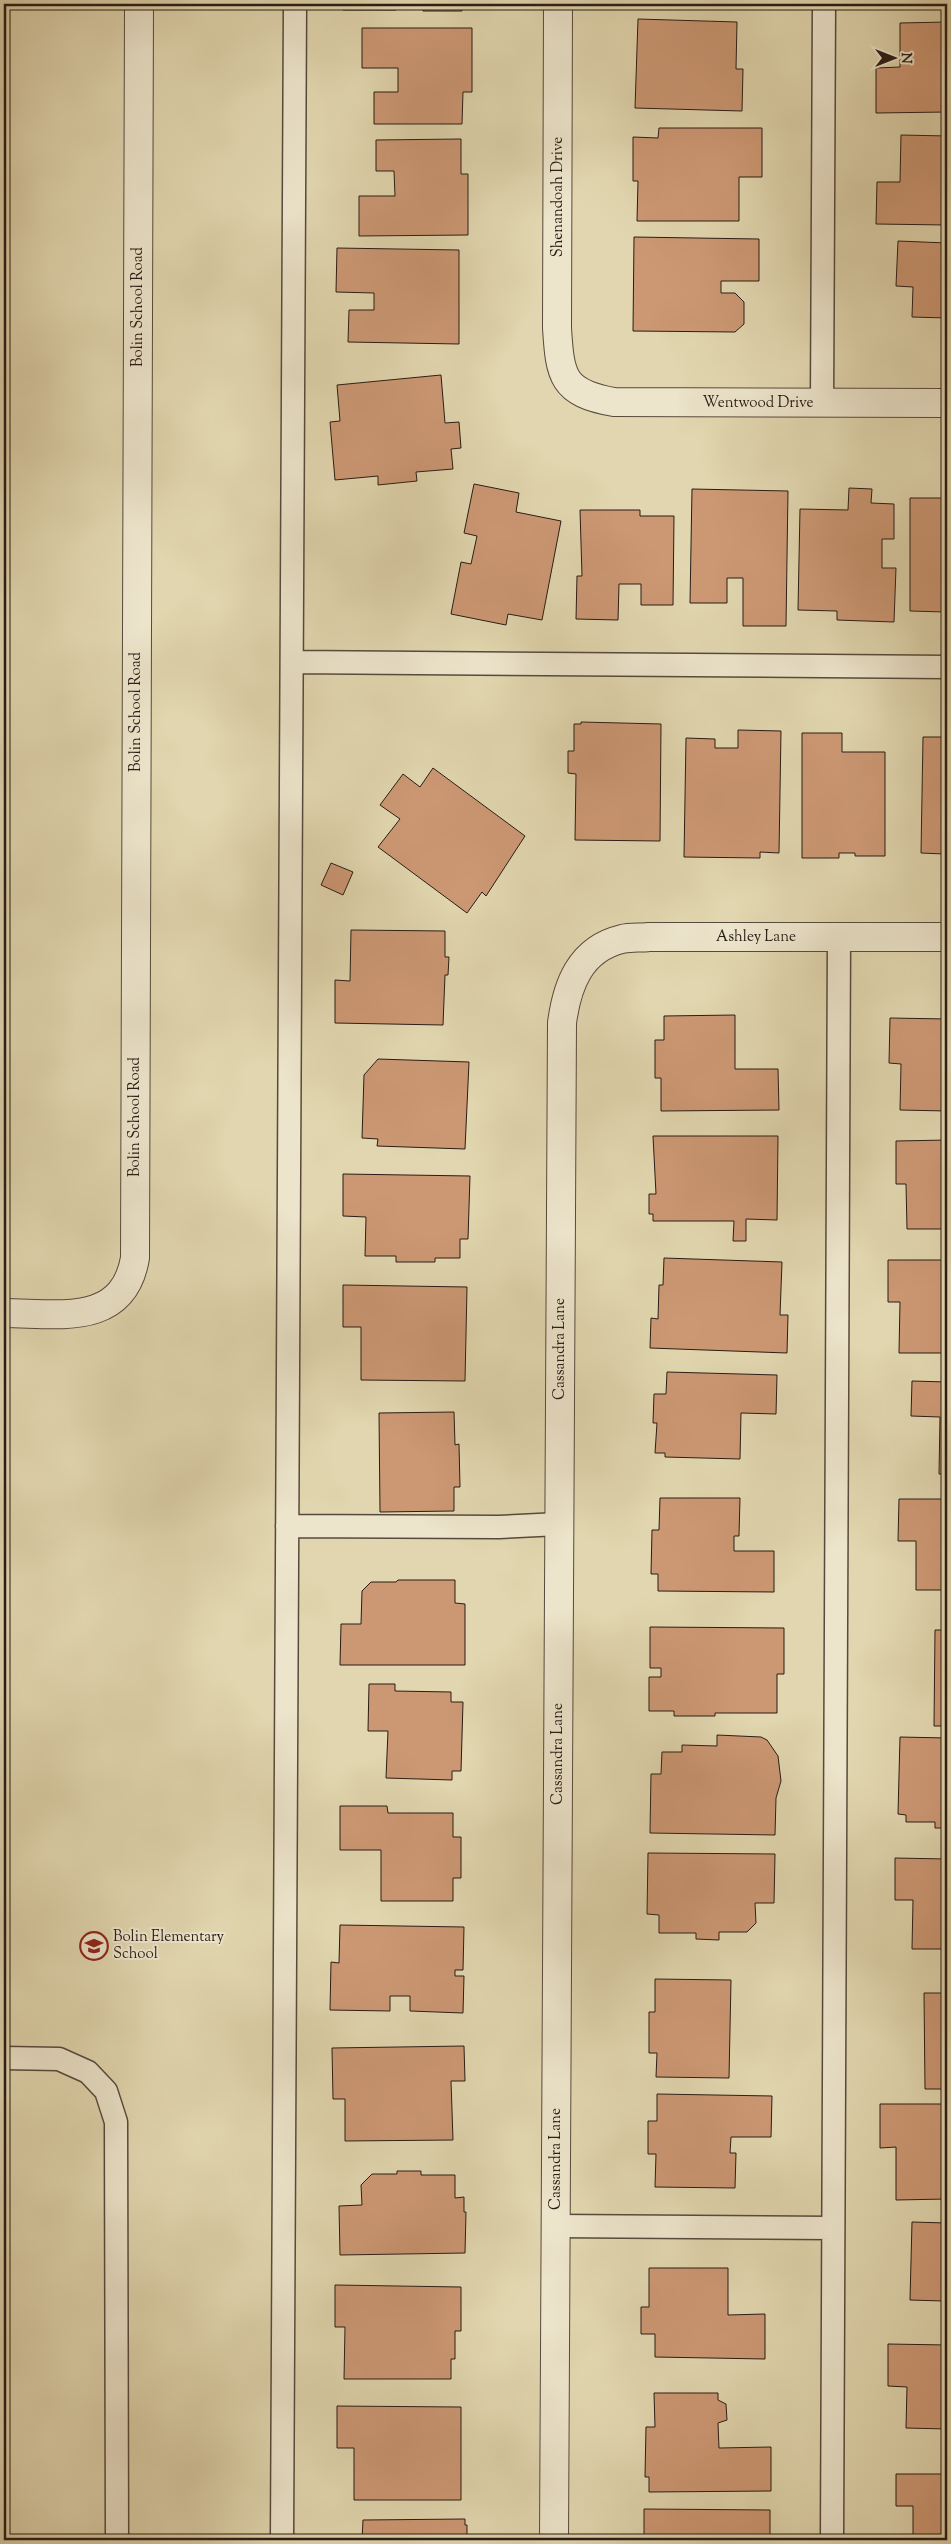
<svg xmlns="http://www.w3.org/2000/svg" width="951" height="2544" viewBox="0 0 951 2544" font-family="'Sorts Mill Goudy',serif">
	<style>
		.building { fill: #cc9874; stroke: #291c15 }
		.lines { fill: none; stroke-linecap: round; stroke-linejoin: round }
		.service-casing { stroke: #574a3c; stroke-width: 25 }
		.minor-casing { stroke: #574a3c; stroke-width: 30 }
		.service { stroke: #ece4cb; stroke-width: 22 }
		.minor { stroke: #ece4cb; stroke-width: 28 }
		.labels { text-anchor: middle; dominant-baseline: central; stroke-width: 4; stroke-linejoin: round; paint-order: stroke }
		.street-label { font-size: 15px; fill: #291c15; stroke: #ece4cb }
		.poi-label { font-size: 15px; fill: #291c15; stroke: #ece4cb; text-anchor: start }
	</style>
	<rect width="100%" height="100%" fill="#e1d6af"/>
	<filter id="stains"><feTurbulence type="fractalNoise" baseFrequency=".004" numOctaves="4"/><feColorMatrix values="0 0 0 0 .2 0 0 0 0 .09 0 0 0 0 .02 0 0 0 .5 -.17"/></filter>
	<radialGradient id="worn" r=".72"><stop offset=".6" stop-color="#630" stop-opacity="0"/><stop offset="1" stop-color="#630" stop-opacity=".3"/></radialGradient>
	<!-- building -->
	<path class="building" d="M343 4H396V10H343Z
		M423 4H462V11H423Z
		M638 19 737 22 736 69H743L742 111 635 108Z
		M947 22V112L876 113V68L900 67V23Z
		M362 28H472V92H463L462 124H374V92H398V68H362Z
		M659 128H762V177H739V221H637L638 181H633V137L658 138Z
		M901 135 947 136V225L876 224 877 182H900Z
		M461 139V174H468V235L359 236V196H395L394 171H376V140Z
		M634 237 759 239V281H721V293H735L744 302V324L735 332 633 331Z
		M898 241 947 243V318L912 317 913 287 896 286Z
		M337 248 459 250V344L348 342 349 310H374V293L336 292Z
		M441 375 445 423 459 422 461 448 451 449 453 469 416 472 417 481 378 485V476L335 480 330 422 340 421 337 385Z
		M474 484 519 493 516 512 561 521 542 620 508 614 506 625 451 614 461 562 471 564 477 536 464 533Z
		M849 488 872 489 871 503 894 504V539H882V568H896L894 622 837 620V611L798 610 800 509 848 510Z
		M692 489 788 491 786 626H743V578H727V603H690Z
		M910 498H947V624H945V612L910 611Z
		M580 510H640V516H674L673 605H641V584H619L618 620 576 619 577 576H582Z
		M581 722 661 724 660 841 575 840 576 774 568 773V751H574V724H581Z
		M738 730 781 731 779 853 760 852V858L684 857 686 738 715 739V748H738Z
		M802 733H842V752H885V856H855V853H839V858H802Z
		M923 737H947V861H943L944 854 921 853Z
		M433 768 525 836 486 896 482 892 467 913 378 847 400 819 380 805 403 774 420 787Z
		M331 863 353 872 343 895 321 885Z
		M351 930 445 931V957H449L448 975H445L443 1025 335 1023V980L350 981Z
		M735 1015V1069H778L779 1110 661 1111V1078H655V1040H664V1016Z
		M890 1018 947 1019V1111L900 1110 901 1064 889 1063Z
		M378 1059 469 1062 465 1149 377 1146 378 1139 362 1138 364 1075Z
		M653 1136H778L777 1220 746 1219V1241H733L734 1221H653V1214H649V1194H656Z
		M947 1140V1229H907L906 1184H896V1141Z
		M343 1174 470 1176 468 1239H460V1258H435V1262H396V1256H365L366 1217 343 1216Z
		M664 1258 782 1262 780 1315H788L787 1353 650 1348 651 1318 658 1319 659 1285H663Z
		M888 1260H947V1353H899L900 1302H888Z
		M343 1285 467 1287 465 1381 361 1380V1327H343Z
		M667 1372 777 1375 776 1414 741 1413 740 1459 665 1457V1453H655L657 1423H653L654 1394H666Z
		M912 1381 947 1382V1474H939L940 1417 911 1416Z
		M454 1412 455 1445 459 1444 460 1487H454V1511L380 1512 379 1413Z
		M660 1498H740L739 1536H734V1551H774V1592L658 1591V1574H651L652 1530H659Z
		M899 1499H947V1590H916V1541H898Z
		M398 1580H455V1603L465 1604V1665H340L341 1624H361L362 1591 371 1582H396Z
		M650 1627 784 1628V1674H777V1713H715V1716H674V1711H649V1677H661V1668H650Z
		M935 1630H947V1726H934Z
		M369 1684H395V1691L451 1692V1702H463L461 1771H452V1780L386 1778 388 1731H368Z
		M717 1735 761 1737 767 1740 778 1756 781 1781 776 1798 775 1835 650 1833 651 1774H661L662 1752H682V1745L717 1746Z
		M900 1737 947 1738V1828H935V1822H906V1815L898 1814Z
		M340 1806H387L388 1813H453V1837H461V1878H453V1901H381V1850H340Z
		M648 1853 775 1854 774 1903H755L756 1923 747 1932H719V1940L696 1939V1933H659V1915L647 1914Z
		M895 1858 947 1859V1949H912L913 1900H895Z
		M340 1925 464 1927 463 1970H455V1976H464L463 2013 410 2011V1996H390V2011L330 2010 331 1962 339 1963Z
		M655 1979 731 1980 729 2078 656 2077 657 2053H649V2012H655Z
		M924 1993H947V2089H925Z
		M464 2046 465 2081H451L453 2140 345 2141V2099H333L332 2048Z
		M657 2094 772 2096 771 2137H731L730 2153H736L735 2188 655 2187 656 2154H648V2121H657Z
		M880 2104H947V2199L896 2200V2147L880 2148Z
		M397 2171H421V2175H455V2198L464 2197V2212H466L465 2253 340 2255 339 2206 362 2205 361 2185 372 2174H397Z
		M912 2222 947 2223V2309H943V2301L910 2300Z
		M649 2268H728V2315L765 2314V2359L655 2357V2334H641V2307H649Z
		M335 2285 461 2287V2331H455V2359H451V2379H344L345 2327H335Z
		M888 2344 947 2345V2429L906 2428 907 2387 888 2386Z
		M654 2393H718V2400L726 2404 727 2420 718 2423 719 2448 771 2447V2491L649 2492V2477H645L646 2427H655Z
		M337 2406 461 2407V2500H354V2448H337Z
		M896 2474H947V2540H913V2506H896Z
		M644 2509 770 2510V2540H644Z
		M465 2519V2525H467V2540H362L363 2520Z"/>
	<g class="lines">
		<defs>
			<path id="service" d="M822 403 824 4
				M292 662 947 667
				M287 1526 499 1527 559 1524
				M4 2058 59 2059 88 2072 106 2091 116 2122 117 2540
				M555 2226 833 2228
				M282 2540 295 4
				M832 2540 839 937"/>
			<path id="minor" d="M558 4 557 328C560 376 562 393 614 402L947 403
				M4 1313C57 1313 123 1328 135 1258L139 4
				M554 2540 562 1023C567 985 580 949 622 939 630 937 640 938 649 937H947"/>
		</defs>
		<!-- service casing -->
		<use href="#service" class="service-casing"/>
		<!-- minor casing -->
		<use href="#minor" class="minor-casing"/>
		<!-- service -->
		<use href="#service" class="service"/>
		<!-- minor -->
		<use href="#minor" class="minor"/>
	</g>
	<!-- icons -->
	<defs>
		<symbol id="school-ring" viewBox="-11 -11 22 22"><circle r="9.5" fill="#ece4cb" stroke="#8f2418" stroke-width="1.5"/><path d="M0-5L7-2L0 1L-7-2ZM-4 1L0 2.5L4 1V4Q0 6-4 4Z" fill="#8f2418"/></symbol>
	</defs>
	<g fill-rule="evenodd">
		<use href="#school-ring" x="78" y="1930" width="32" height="32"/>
	</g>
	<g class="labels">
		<!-- street labels -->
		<g class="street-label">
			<text transform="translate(558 197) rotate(-90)">Shenandoah Drive</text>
			<text transform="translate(138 307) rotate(-90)">Bolin School Road</text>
			<text x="758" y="403">Wentwood Drive</text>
			<text transform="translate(136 712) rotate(-90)">Bolin School Road</text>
			<text x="756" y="937">Ashley Lane</text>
			<text transform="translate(135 1117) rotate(-90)">Bolin School Road</text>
			<text transform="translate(560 1349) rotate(-90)">Cassandra Lane</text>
			<text transform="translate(558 1754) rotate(-90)">Cassandra Lane</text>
			<text transform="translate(556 2159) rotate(-90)">Cassandra Lane</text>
		</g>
		<!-- poi labels -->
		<g class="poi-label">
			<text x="113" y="1937">Bolin Elementary<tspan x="113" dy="17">School</tspan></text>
		</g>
	</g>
	<!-- margin -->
	<rect width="951" height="2544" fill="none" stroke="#e1d6af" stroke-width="20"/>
	<rect x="5" y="5" width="941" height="2534" fill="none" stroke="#291c15" stroke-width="2.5"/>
	<rect x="10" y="10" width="931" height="2524" fill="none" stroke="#291c15"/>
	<!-- north arrow -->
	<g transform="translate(894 58) rotate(90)" stroke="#ece4cb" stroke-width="4" paint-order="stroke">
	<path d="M0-4L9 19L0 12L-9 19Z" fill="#291c15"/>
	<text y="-8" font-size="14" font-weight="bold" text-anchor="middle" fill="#291c15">N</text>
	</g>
	<rect width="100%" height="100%" filter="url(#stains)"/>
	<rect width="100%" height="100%" fill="url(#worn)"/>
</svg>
